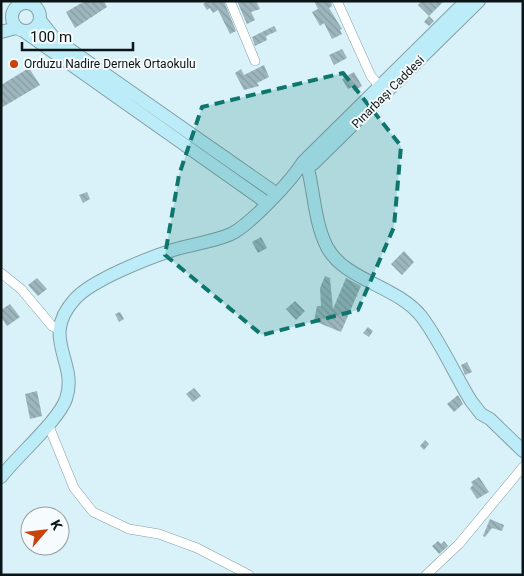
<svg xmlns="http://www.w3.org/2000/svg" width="524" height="576" viewBox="0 0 524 576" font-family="Roboto,sans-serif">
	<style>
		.building { fill: url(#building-back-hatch) }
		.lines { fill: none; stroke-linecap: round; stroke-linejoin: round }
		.street-casing { stroke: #879fa6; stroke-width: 10 }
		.secondary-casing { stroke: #879fa6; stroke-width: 14 }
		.street { stroke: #fff; stroke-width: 9 }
		.secondary { stroke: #bbecf7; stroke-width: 12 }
		.marked { fill: #0f766e; fill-opacity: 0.2; stroke: #0f766e; stroke-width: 4; stroke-dasharray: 10 6; stroke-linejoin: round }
		.poi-dot { fill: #ca430a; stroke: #f6fbfd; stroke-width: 2 }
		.labels { text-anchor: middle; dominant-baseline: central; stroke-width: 4; stroke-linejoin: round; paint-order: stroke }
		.poi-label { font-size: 12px; fill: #0b1416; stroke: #f6fbfd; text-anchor: start }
		.street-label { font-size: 12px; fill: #0b1416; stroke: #f6fbfd }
	</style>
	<defs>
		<pattern id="building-back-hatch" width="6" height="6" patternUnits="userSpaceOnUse" patternTransform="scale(1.25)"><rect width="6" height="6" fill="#9db6bd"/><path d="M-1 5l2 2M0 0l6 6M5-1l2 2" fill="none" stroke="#869ca2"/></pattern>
	</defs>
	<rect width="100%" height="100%" fill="#d9f2fa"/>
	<!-- building -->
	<path class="building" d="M85 1H104L107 7 75 28 66 12Z
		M208 1H224L236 31 230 34 218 10 213 13 210 8 207 10 203 4Z
		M237 1H256L260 9 251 12 255 20 247 24Z
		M314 1H331L332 6 329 8 342 29 340 30 342 34 332 39 324 23 320 26 312 12 318 9Z
		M421 1H444L429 16 418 5Z
		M429 16 434 21 429 26 424 22Z
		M274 26 277 31 266 36 267 40 255 46 252 37Z
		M342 49 347 58 334 65 329 55Z
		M264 65 269 77 257 83 259 86 244 90 235 73 241 69 244 75Z
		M29 68 40 85 1 108V85Z
		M354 72 362 86 354 91 352 87 348 89 342 79Z
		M87 192 90 199 83 203 79 195Z
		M261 237 267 248 258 253 252 242Z
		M404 251 414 262 402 275 391 264Z
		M325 276 330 278 333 309 346 278 361 286 341 332 314 321 317 306H321L320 288Z
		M37 278 47 289 38 296 28 285Z
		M295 301 305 311 296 320 286 309Z
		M10 304 20 317 7 326 1 317V310Z
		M120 312 124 319 119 322 115 314Z
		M368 327 373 331 369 337 363 333Z
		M467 362 472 372 465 375 461 365Z
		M194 388 201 396 193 402 186 394Z
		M37 391 42 416 30 419 25 394Z
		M458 395 463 404 454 412 447 404Z
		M425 440 429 444 424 450 420 446Z
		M479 477 489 492 477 499 470 488 473 485 471 482Z
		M490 519 504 525 502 531 492 528 485 537 483 536Z
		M438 541 441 544 444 541 448 546 439 554 432 546Z"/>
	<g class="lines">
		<defs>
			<path id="street" d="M230 1 255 61
				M337 1 371 76 382 89
				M1 273 21 289 52 326 58 329
				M48 424 74 488 93 512 129 529 159 534 197 548 249 575
				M426 575 459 544 523 467"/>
			<path id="secondary" d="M12 17a14 14 0 1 1 28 0a14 14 0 1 1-28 0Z
				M40 20 55 39 277 194
				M1 32 16 28
				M25 32 267 203
				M303 162 308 169C314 193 315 224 327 247 344 280 397 286 421 316 439 339 455 375 471 401L481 414 490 419 523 451
				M313 164 479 1
				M1 477C18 455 58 421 66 399 79 362 39 338 75 299 92 280 148 258 173 250 192 244 213 242 231 234 251 224 291 181 303 162L466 1"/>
		</defs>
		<!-- street casing -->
		<use href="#street" class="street-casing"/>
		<!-- secondary casing -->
		<use href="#secondary" class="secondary-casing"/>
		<!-- street -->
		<use href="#street" class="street"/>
		<!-- secondary -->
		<use href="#secondary" class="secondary"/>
	</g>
	<!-- marked area -->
	<path class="marked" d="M343 73 401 146 394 227 358 310 262 335 165 255 179 175 202 107Z"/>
	<!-- markers -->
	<circle class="poi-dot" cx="14" cy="64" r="5"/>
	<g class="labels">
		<!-- poi labels -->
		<g class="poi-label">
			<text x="24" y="64">Orduzu Nadire Dernek Ortaokulu</text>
		</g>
		<!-- street labels -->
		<g class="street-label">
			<text transform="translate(388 92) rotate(-45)">Pınarbaşı Caddesi</text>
		</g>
	</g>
	<!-- border -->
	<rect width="524" height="576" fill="none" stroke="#0b1416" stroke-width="5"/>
	<!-- north arrow -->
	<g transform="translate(45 531) rotate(62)"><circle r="24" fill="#f6fbfd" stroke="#989fa1"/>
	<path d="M0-4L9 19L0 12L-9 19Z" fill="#ca430a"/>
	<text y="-8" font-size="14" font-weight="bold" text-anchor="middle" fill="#0b1416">K</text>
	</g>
	<!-- scale -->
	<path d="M22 42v8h111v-8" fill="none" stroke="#0b1416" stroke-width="2.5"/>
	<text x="30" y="42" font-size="15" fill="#0b1416" stroke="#f6fbfd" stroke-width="4" paint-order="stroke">100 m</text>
</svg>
